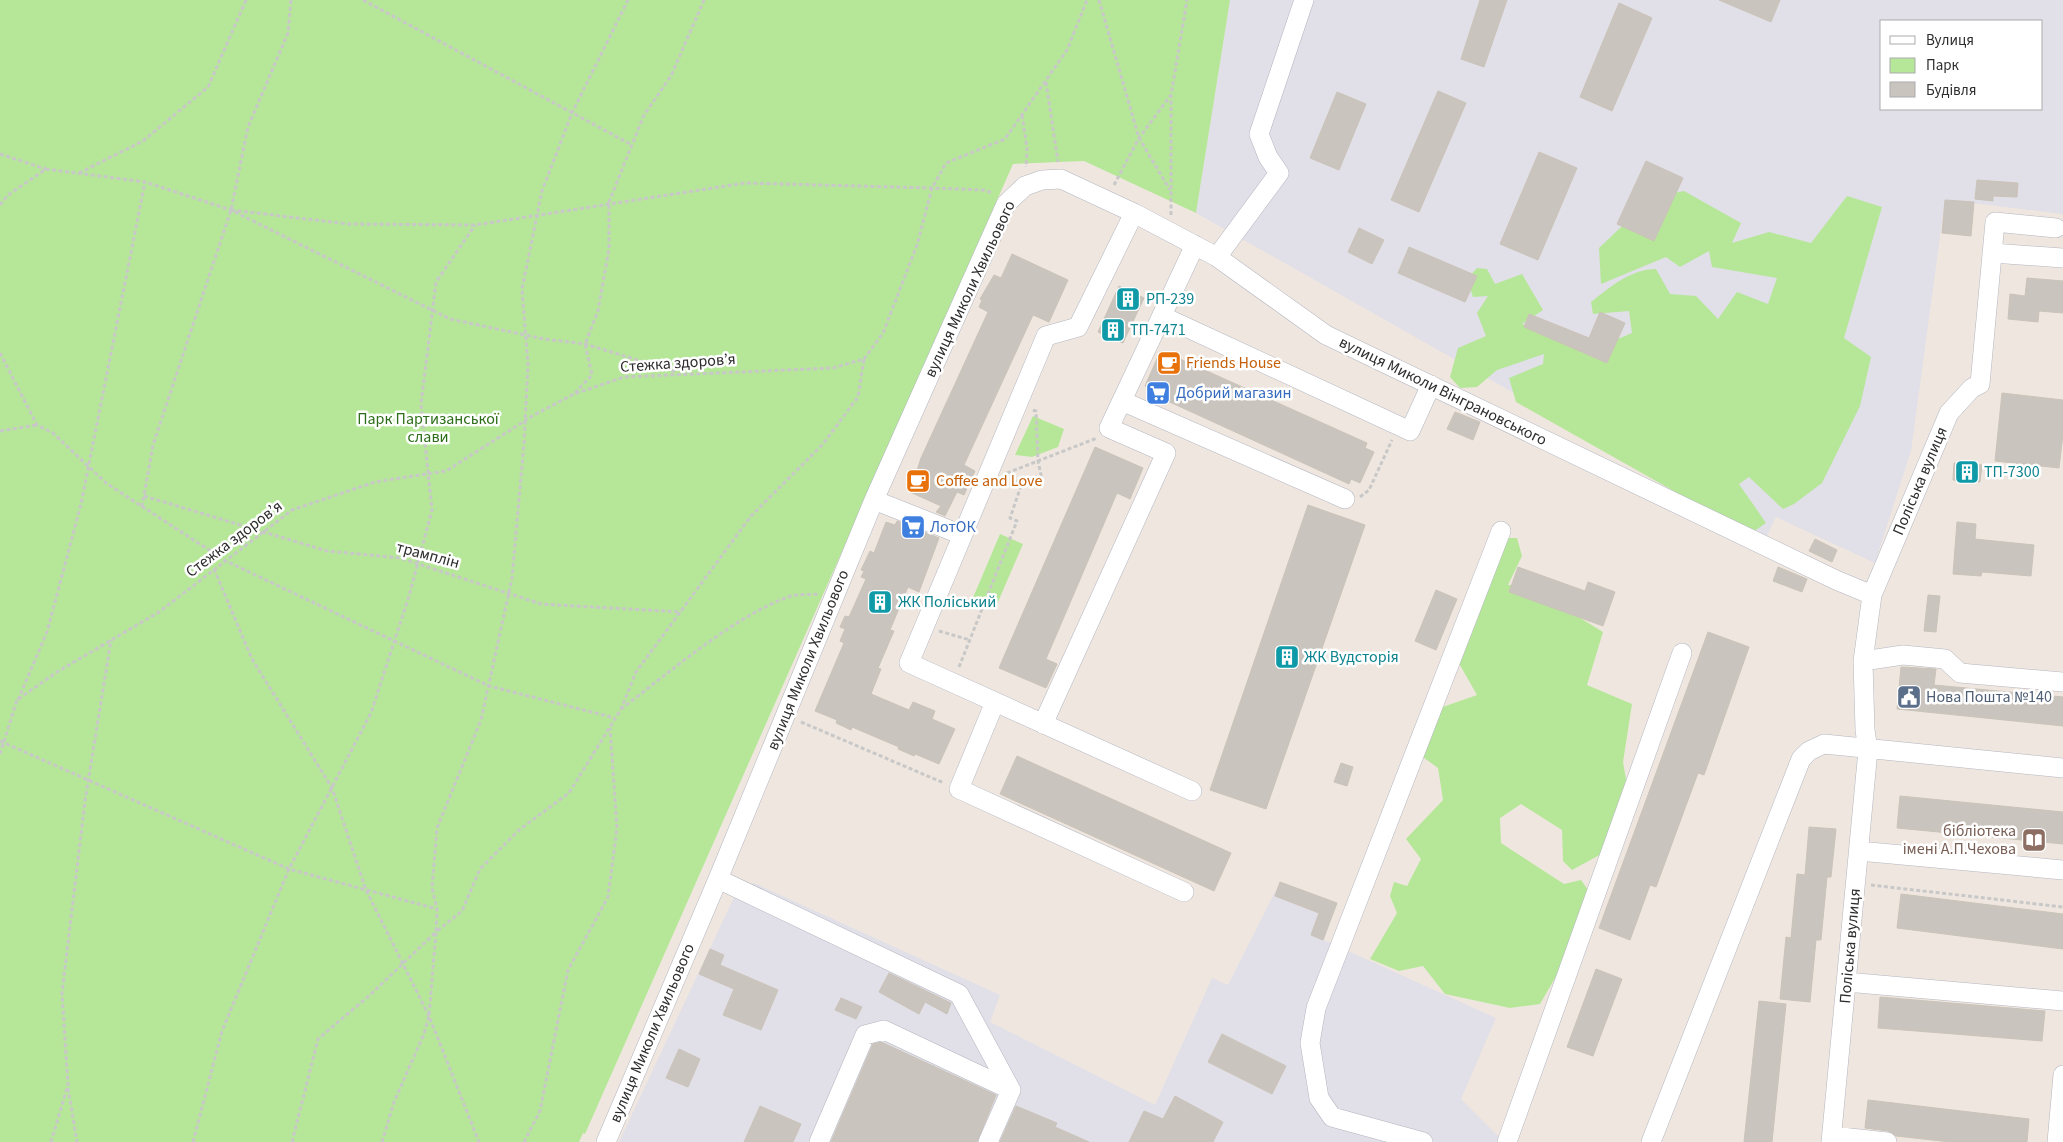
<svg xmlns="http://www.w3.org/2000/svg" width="2063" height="1142" viewBox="0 0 2063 1142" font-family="'Source Sans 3',sans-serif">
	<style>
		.industrial { fill: #e1dfe7; fill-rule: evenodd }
		.green { fill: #b6e799 }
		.building { fill: #cac4be; stroke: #cac3b8 }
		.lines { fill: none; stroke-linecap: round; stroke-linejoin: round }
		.minor-casing { stroke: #b3b5c0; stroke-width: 20 }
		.path { stroke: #c8c8c8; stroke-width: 3; stroke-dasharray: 4 2.5; stroke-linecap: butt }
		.minor { stroke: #fff; stroke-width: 19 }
		.labels { text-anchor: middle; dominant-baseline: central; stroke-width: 5; stroke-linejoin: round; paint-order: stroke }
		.street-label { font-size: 16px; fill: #2d2d2d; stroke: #fff }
		.culture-label { font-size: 16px; fill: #0d838f; stroke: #fff; text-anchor: start }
		.food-label { font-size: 16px; fill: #c56008; stroke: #fff; text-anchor: start }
		.shop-label { font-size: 16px; fill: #366cbe; stroke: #fff; text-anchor: start }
		.park-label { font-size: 16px; fill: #2c6e18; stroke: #fff }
		.service-label { font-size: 16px; fill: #4e5e75; stroke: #fff; text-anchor: start }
		.education-label { font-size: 16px; fill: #785e54; stroke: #fff; text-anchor: end }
	</style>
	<rect width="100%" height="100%" fill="#efe7df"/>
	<!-- industrial -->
	<path class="industrial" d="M1230 0H2063V214L1945 200 1911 451 1875 563 1776 517 1767 536 1196 213ZM1882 21H2042V109H1882Z
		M1280 882 1337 903 1324 940 1496 1018 1461 1099 1504 1142H619L735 895 754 883 1000 995 990 1022 1155 1105 1212 978 1228 985Z"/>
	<!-- green -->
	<path class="green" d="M0 0H1230L1196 213 1084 161 1013 164 585 1134 583 1133 579 1142H0Z
		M1684 191 1741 223 1732 243 1769 232 1811 243 1847 196 1882 207 1844 338 1871 357 1860 406 1822 483 1794 504 1783 509 1749 477 1739 484 1766 523 1750 534 1516 402 1509 378 1543 364 1544 354 1497 370 1477 387 1460 388 1450 377 1458 348 1486 336 1477 313 1488 296 1473 297 1467 279 1477 268 1487 269 1495 284 1522 274 1543 310 1522 324 1606 358 1613 341 1632 333 1629 311 1593 314 1591 302C1610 287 1631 269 1656 269L1670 294 1696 296 1718 319 1737 292 1768 304 1777 278 1712 267 1709 251 1680 267 1666 257 1601 284 1599 248C1625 224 1649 197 1684 191Z
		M1033 416 1064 429 1058 447 1032 457 1015 455Z
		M1000 534 1023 544 995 609 972 600Z
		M1501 538H1517L1522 556 1508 585H1527L1603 632 1587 685 1632 704 1623 762 1631 808 1607 851 1572 870 1563 861 1562 830 1521 804 1500 818 1501 843 1564 884 1581 880 1598 904 1540 1004 1510 1008 1445 994 1423 966 1399 971 1370 959 1397 913 1390 896 1394 882 1407 886 1421 859 1406 839 1443 800 1438 768 1420 755 1437 709 1477 695 1457 660Z"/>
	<!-- building -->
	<path class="building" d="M1480 0H1507L1484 67 1461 59Z
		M1719 0H1780L1771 22Z
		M1619 3 1652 18 1612 111 1580 97Z
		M1438 91 1466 103 1419 212 1391 200Z
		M1337 92 1366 104 1339 170 1310 158Z
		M1539 152 1577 168 1538 260 1500 244Z
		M1646 161 1683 178 1654 241 1617 224Z
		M1977 180 2018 183 2017 197 1993 196V201L1975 199Z
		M1945 200 1974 202 1971 236 1942 233Z
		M1359 228 1384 240 1372 264 1348 252Z
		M1409 247 1477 276 1465 302 1398 273Z
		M1012 254 1068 280 1049 322 1033 315 964 465 975 471 964 495 957 492 945 516 936 512 941 506 910 492 921 458 988 312 979 307 982 300 980 299 994 275 1001 278Z
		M2027 278 2063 281V313L2039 311 2038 322 2008 319 2010 294 2025 296Z
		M1119 286 1144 298 1123 343 1098 332Z
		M1600 312 1625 323 1607 363 1524 327 1529 314 1589 338Z
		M1159 354 1168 357 1169 354 1367 443 1365 448 1374 452 1360 483 1351 479 1349 484 1150 393 1152 390 1145 386Z
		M2002 393 2063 400V434L2059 468 1995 461Z
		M1455 412 1480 422 1473 440 1447 429Z
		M1095 447 1143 468 1130 499 1117 493 1046 659 1057 664 1046 688 999 668Z
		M1954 463 1982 465 1980 482 1953 480Z
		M1308 505 1365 525 1266 809 1210 790Z
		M897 521 939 538 919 592 908 587 890 630 894 631 878 668 881 669 871 694 909 710 913 702 935 711 932 719 955 729 939 764 915 754 914 756 898 749 899 747 852 727 851 730 836 723 837 720 815 711 844 643 840 641 845 629 840 627 845 616 849 617 866 579 861 577 864 571 861 570 870 551 874 553 886 522 895 525Z
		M1957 522 1976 524 1975 539 2034 545 2031 576 1982 572 1981 576 1953 574Z
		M1815 539 1837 550 1832 562 1809 551Z
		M1518 567 1585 591 1588 582 1615 592 1603 626 1509 592Z
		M1778 567 1807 579 1802 592 1773 581Z
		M1436 590 1457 599 1436 650 1415 641Z
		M1928 595 1940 596 1936 632 1924 631Z
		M1708 632 1749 647 1704 775 1698 773 1656 887 1650 885 1630 940 1599 928Z
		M1901 667 1936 669 1934 685 2063 697V726L1897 709Z
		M1017 756 1231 853 1214 891 1000 794Z
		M1341 763 1353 767 1347 786 1334 782Z
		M1900 796 2063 812V844L1897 828Z
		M1809 827 1836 829 1831 877H1827L1821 940H1816L1810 1002 1780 999 1786 937 1791 938 1797 874 1805 875Z
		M1280 882 1337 903 1323 940 1311 935 1319 913 1275 896Z
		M1901 894 2063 914V949L1897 928Z
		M710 949 724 955 720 965 778 990 761 1030 723 1015 734 989 699 974Z
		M1596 969 1622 979 1593 1056 1567 1047Z
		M889 973 951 1003 947 1014 925 1002 919 1014 879 992Z
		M1880 997 2045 1011 2042 1041 1878 1028Z
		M841 998 862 1007 856 1019 835 1010Z
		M1759 1001 1786 1004 1772 1142H1744Z
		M1222 1034 1286 1066 1272 1094 1208 1062Z
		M881 1042 996 1095 977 1142H831L873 1044Z
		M679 1049 700 1059 688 1087 666 1078Z
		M1175 1096 1223 1122 1213 1142H1129L1144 1111 1163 1119Z
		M1868 1100 2029 1119 2027 1142H1950L1896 1136 1888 1131 1865 1128Z
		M760 1106 801 1124 793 1142H744Z
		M1016 1106 1057 1123 1055 1127 1089 1142H1000Z"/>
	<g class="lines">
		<defs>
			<path id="minor" d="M1134 213 1078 327 1046 336 909 663 1192 791
				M1992 253 2063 258
				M1217 257 1279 173 1268 157 1259 134 1304 0
				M1162 316 1410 431 1431 385
				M1122 401 1345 499
				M874 500 962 535
				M1863 661 1903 655 1945 659 1960 673 2063 682
				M995 702 959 789 1184 892
				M1043 724 1166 453 1109 428 1195 245
				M1859 851 2063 870
				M718 879 959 994 1011 1090
				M1846 982 2063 1001
				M1832 1136 1887 1142
				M606 1142 718 879 874 500 1006 204 1025 186 1042 180 1061 179 1134 213 1217 257 1326 335 1836 580 1872 595
				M819 1142 865 1035 884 1030 1011 1090
				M988 1142 1011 1090
				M1423 1142 1332 1117 1319 1098 1310 1043 1316 1008 1501 531
				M1507 1142 1682 653
				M1651 1142 1801 759 1809 751 1824 744 2063 768
				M1831 1142 1868 750 1865 730 1863 661 1872 595 1949 413 1972 388 1980 384 1995 222 2056 228
				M2057 1142 2063 1075"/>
		</defs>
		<!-- minor casing -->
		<use href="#minor" class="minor-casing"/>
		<!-- path -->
		<path class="path" d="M363 0 632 145
			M1099 0 1139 138 1170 190
			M1046 82 1058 162
			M1022 115 1027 148 1026 167
			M0 154 46 169
			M79 173 143 141 208 87 246 0
			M1114 185 1139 138 1170 96
			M0 205 8 195 46 169 145 182 231 210 450 319 544 339 585 344 677 372
			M231 210 348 224 475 225 745 183 932 188 983 190 993 193
			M1171 215V95L1187 0
			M0 353 37 425 53 433 106 483 226 561 489 686 615 718
			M575 393 592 375 585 344 598 311 609 249V202L644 115 671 76 704 0
			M0 431 37 425
			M1007 473 1097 438
			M1004 476 1022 483
			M144 496 327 551 400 558 541 604 681 612
			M1360 497 1369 490 1392 440
			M142 507 153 445 231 210 248 127 288 33 291 0
			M214 569 252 659 332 788 366 890 429 1016 479 1142
			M939 631 970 640
			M959 667 1017 521 1010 518 1022 483 1041 475 1038 461 1036 411 1032 410
			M18 700 47 632 81 504 145 182
			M621 709C669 673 735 615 791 596 799 594 809 595 818 594
			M801 722 944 783
			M0 741 289 869 437 909
			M0 754 17 700 57 672 159 612 292 510 375 482 446 471 534 415 574 394 624 377 833 368 864 359 883 333 917 245 932 188 946 163 1005 139 1067 50 1087 0
			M1871 885 2063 907
			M68 1088 77 1142
			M51 1142 68 1085 62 993 85 801 111 640
			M193 1142 222 1031 289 869 371 713 409 596 432 510 421 404 436 282 475 225
			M292 1142 318 1039 370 995 436 932 437 909 432 888 437 828 481 720 512 578 524 443 528 364 522 289 542 191 572 113 628 0
			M382 1142 394 1102 424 1034 429 1016 436 932 462 911 480 869 519 830 569 793 621 709 636 672 751 516 823 444 858 397 864 359
			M524 1142 540 1111 568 970 608 897 617 828 610 728"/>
		<!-- minor -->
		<use href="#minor" class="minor"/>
	</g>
	<!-- icons -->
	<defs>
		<symbol id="building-square" viewBox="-11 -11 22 22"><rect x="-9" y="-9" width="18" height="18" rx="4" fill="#0f9aa8" stroke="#fff"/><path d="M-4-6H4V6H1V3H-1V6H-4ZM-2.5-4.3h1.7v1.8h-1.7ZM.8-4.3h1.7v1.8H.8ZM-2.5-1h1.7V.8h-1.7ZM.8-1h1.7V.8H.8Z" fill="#fff"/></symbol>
		<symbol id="cafe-square" viewBox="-11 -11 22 22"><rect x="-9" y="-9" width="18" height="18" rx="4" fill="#e8710a" stroke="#fff"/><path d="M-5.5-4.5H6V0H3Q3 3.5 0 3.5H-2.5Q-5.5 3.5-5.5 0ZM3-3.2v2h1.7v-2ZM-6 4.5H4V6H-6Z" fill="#fff"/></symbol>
		<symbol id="supermarket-square" viewBox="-11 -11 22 22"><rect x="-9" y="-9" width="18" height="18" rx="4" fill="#3f7fe0" stroke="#fff"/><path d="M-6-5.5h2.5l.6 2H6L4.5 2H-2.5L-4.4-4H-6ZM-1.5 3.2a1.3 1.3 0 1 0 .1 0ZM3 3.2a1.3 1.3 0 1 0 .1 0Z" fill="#fff"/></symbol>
		<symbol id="civic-square" viewBox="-11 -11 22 22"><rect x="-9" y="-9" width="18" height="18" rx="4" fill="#5c6f8a" stroke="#fff"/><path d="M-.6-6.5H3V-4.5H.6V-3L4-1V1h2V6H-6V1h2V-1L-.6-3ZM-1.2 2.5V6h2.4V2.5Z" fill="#fff"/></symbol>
		<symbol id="library-square" viewBox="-11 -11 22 22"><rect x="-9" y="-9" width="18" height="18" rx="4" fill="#8d6e63" stroke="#fff"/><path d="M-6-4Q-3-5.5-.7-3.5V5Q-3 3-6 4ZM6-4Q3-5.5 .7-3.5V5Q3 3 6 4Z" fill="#fff"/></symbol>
	</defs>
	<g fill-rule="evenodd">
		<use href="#building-square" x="1114" y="285" width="28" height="28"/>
		<use href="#building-square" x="1099" y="316" width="28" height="28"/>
		<use href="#cafe-square" x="1155" y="349" width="28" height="28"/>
		<use href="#supermarket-square" x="1144" y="379" width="28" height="28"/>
		<use href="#building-square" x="1953" y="458" width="28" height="28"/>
		<use href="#cafe-square" x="904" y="467" width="28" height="28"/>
		<use href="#supermarket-square" x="899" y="513" width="28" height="28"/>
		<use href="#building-square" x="866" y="588" width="28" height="28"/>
		<use href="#building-square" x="1273" y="643" width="28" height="28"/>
		<use href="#civic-square" x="1895" y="683" width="28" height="28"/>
		<use href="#library-square" x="2020" y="826" width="28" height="28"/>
	</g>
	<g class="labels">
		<!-- street labels -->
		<g class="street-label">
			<text transform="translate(970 289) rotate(-65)">вулиця Миколи Хвильового</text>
			<text transform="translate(678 363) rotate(-4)">Стежка здоров’я</text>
			<text transform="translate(1443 391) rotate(26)">вулиця Миколи Вінграновського</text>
			<text transform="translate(1920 481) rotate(-67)">Поліська вулиця</text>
			<text transform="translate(234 539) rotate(-37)">Стежка здоров’я</text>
			<text transform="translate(428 555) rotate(15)">трамплін</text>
			<text transform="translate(808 660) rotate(-68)">вулиця Миколи Хвильового</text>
			<text transform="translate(1850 946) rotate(-85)">Поліська вулиця</text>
			<text transform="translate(652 1033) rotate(-67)">вулиця Миколи Хвильового</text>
		</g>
		<!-- culture labels -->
		<g class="culture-label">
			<text x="1146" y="299">РП-239</text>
			<text x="1130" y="330">ТП-7471</text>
			<text x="1984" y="472">ТП-7300</text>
			<text x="898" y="602">ЖК Поліський</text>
			<text x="1304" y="657">ЖК Вудсторія</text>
		</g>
		<!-- food labels -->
		<g class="food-label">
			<text x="1186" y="363">Friends House</text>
			<text x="936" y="481">Coffee and Love</text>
		</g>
		<!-- shop labels -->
		<g class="shop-label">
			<text x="1176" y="393">Добрий магазин</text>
			<text x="930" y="527">ЛотОК</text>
		</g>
		<!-- park labels -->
		<g class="park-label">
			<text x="428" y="419">Парк Партизанської<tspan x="428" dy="18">слави</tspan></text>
		</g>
		<!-- service labels -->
		<g class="service-label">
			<text x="1926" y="697">Нова Пошта №140</text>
		</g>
		<!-- education labels -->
		<g class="education-label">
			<text x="2016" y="831">бібліотека<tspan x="2016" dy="18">імені А.П.Чехова</tspan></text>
		</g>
	</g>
	<!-- legend -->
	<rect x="1880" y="20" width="162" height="90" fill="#ffffff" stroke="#ababab"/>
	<rect x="1890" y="36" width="25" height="8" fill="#ffffff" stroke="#ababab"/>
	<text x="1926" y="45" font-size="15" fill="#2d2d2d">Вулиця</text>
	<rect x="1890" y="58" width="25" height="15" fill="#b6e799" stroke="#ababab"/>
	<text x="1926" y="70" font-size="15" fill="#2d2d2d">Парк</text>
	<rect x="1890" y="82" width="25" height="15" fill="#cac4be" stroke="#ababab"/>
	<text x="1926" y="95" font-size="15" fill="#2d2d2d">Будівля</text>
</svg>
